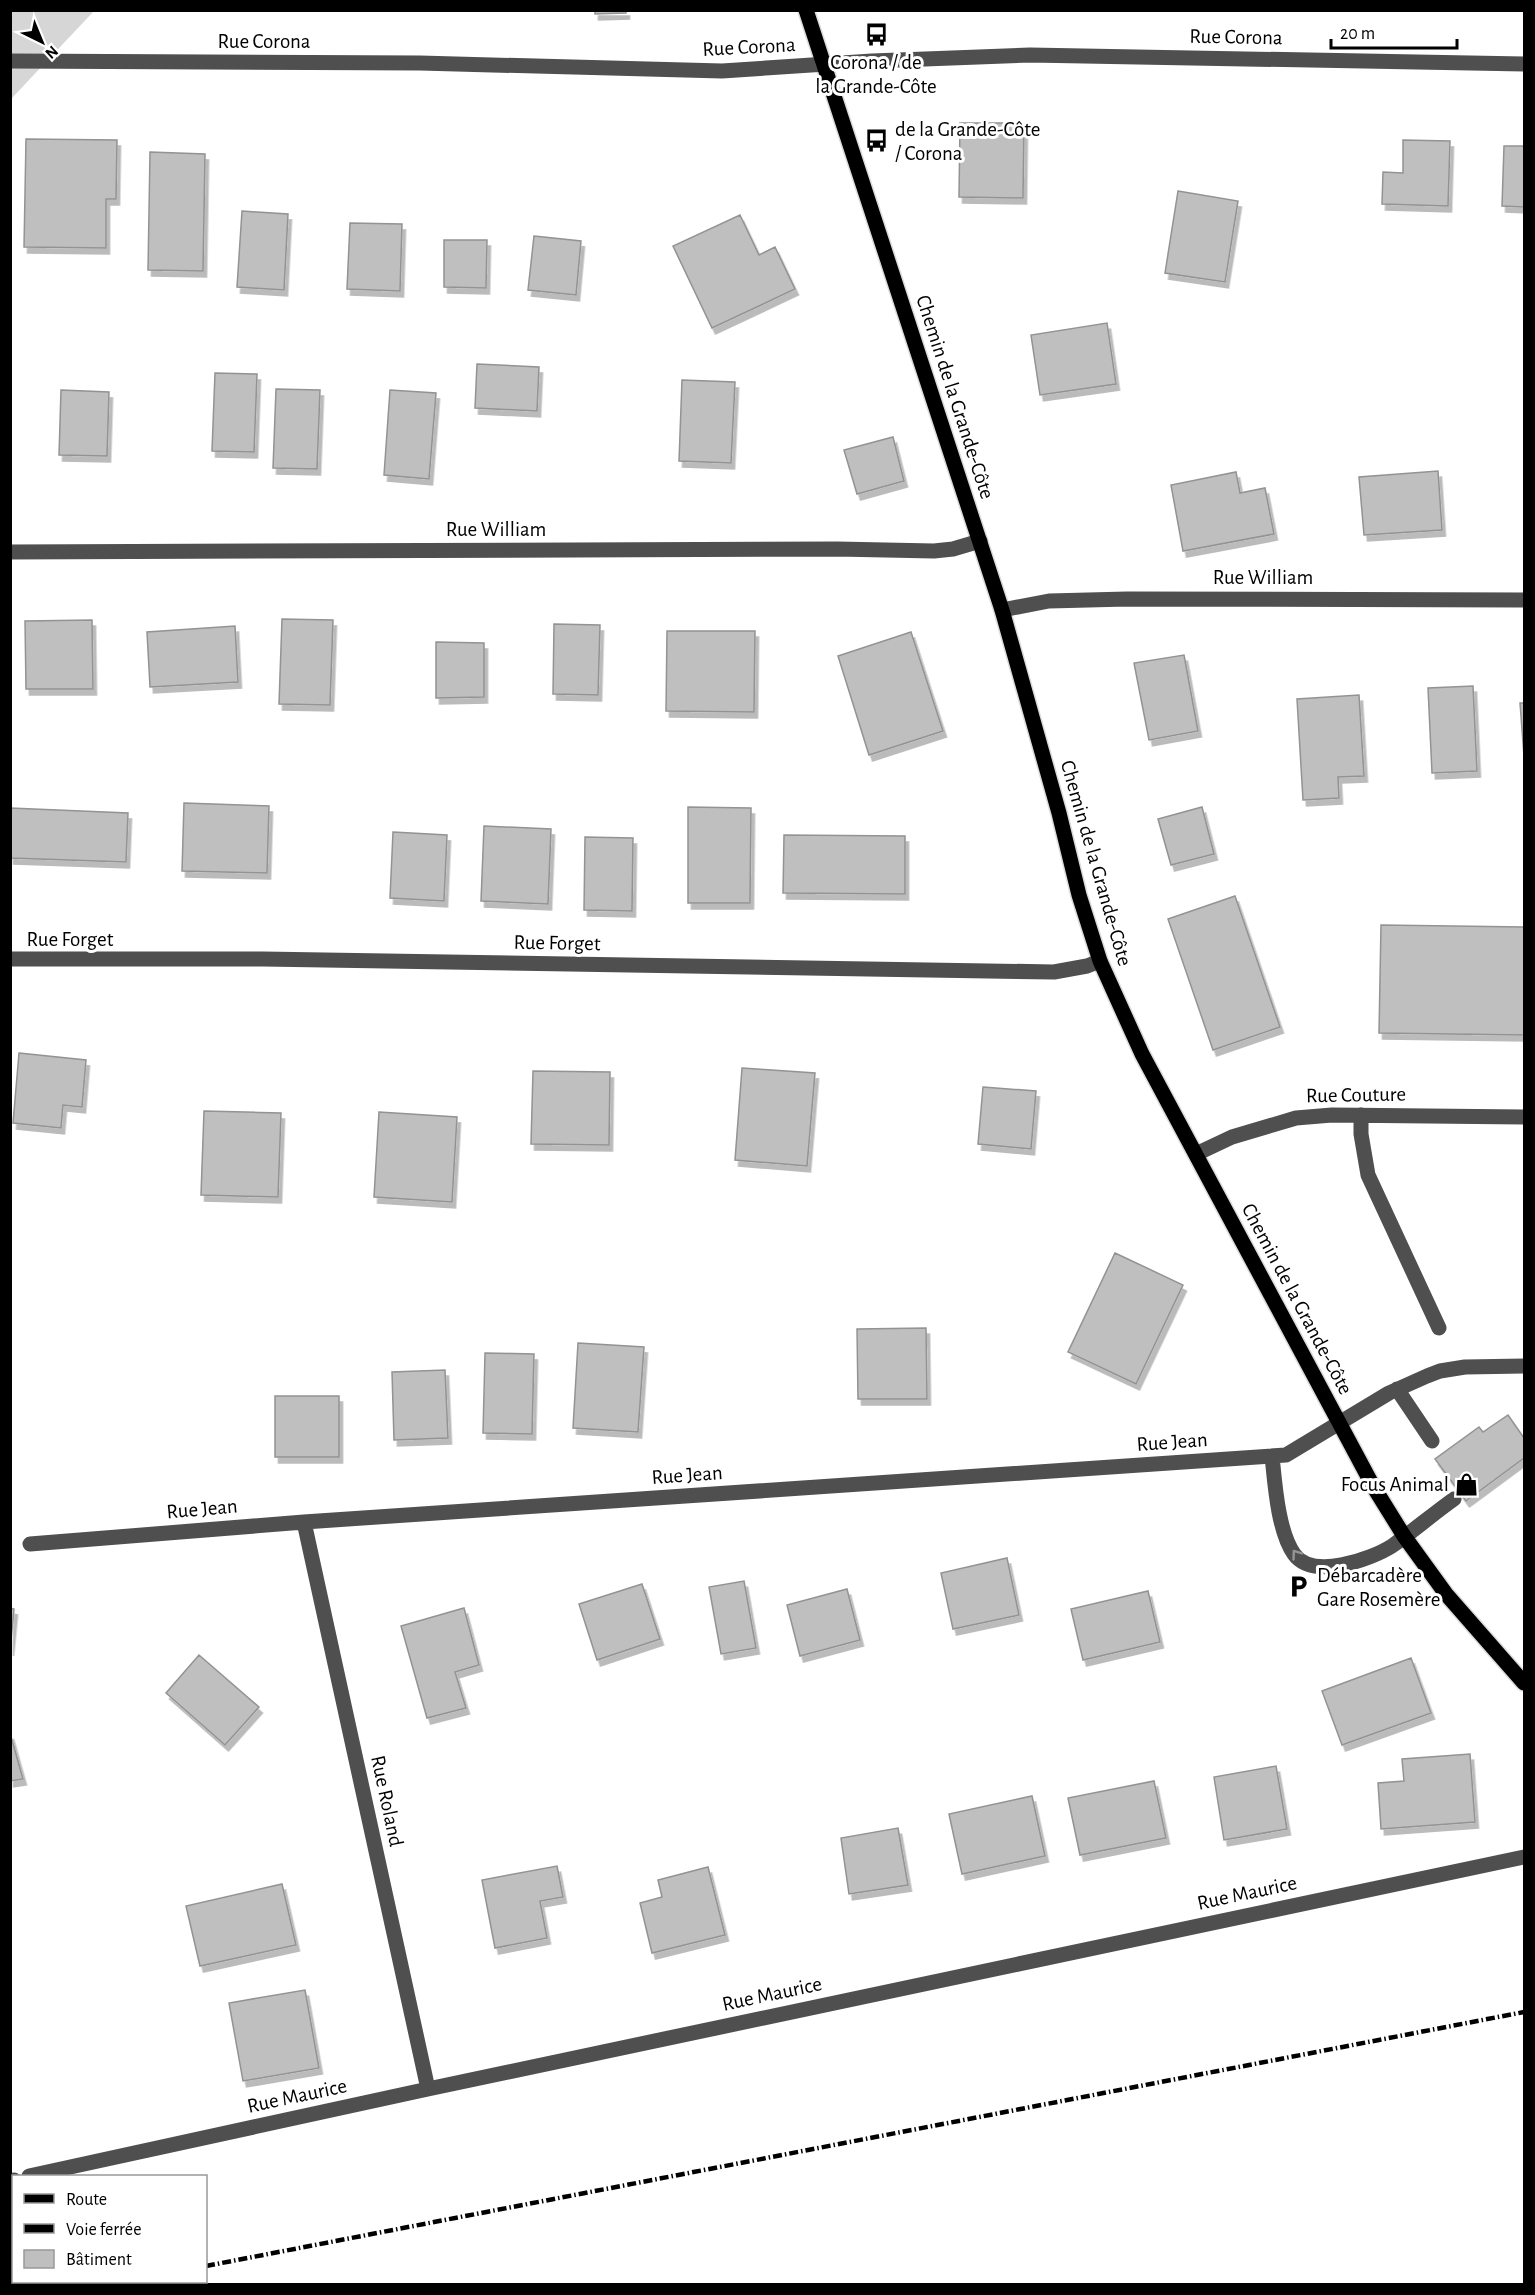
<svg xmlns="http://www.w3.org/2000/svg" width="1535" height="2295" viewBox="0 0 1535 2295" font-family="'Alegreya Sans',sans-serif">
	<style>
		.green { fill: #d6d6d6 }
		.building { fill: #bfbfbf; stroke: #939393; stroke-width: 1.5; filter: url(#shadow) }
		.lines { fill: none; stroke-linecap: round; stroke-linejoin: round }
		.major-casing { stroke: #dbdbdb; stroke-width: 18 }
		.minor { stroke: #4f4f4f; stroke-width: 15 }
		.major { stroke: #000; stroke-width: 15 }
		.rail { stroke: #000; stroke-width: 4.5; stroke-dasharray: 9 3 1.5 3; stroke-linecap: butt }
		.oneway { stroke: #959595 }
		.labels { text-anchor: middle; dominant-baseline: central; stroke-width: 6; stroke-linejoin: round; paint-order: stroke }
		.street-label { font-size: 21px; fill: #000; stroke: #fff }
		.poi-label { font-size: 21px; fill: #000; stroke: #fff; text-anchor: start }
	</style>
	<defs>
		<filter id="shadow"><feDropShadow dx="3.5" dy="6" stdDeviation="0" flood-color="#0004"/></filter>
	</defs>
	<rect width="100%" height="100%" fill="#fff"/>
	<!-- green -->
	<path class="green" d="M11 11H94L11 99Z"/>
	<!-- building -->
	<path class="building" d="M595 10H626V13L595 14Z
		M960 123H1024L1023 198 959 197Z
		M26 139 117 140 116 199H106V248L24 247Z
		M1403 140 1450 141 1448 206 1382 204 1383 172 1403 173Z
		M1504 146H1524V207L1502 206Z
		M150 152 205 154 203 271 148 270Z
		M1178 191 1238 201 1225 282 1165 273Z
		M242 211 288 214 284 290 237 287Z
		M740 215 759 255 775 247 795 289 712 328 673 246Z
		M350 223 402 224 400 291 347 289Z
		M534 236 581 241 576 295 528 290Z
		M444 240H487L486 288 444 287Z
		M1107 323 1116 384 1040 395 1031 335Z
		M477 364 539 367 537 411 475 408Z
		M215 373 257 374 254 452 212 451Z
		M682 380 735 382 731 463 679 461Z
		M276 389 320 390 317 469 273 468Z
		M61 390 109 392 107 456 59 455Z
		M390 390 436 393 429 479 384 475Z
		M893 437 904 481 857 494 844 450Z
		M1438 471 1442 530 1364 535 1359 477Z
		M1236 472 1240 493 1265 488 1274 534 1183 551 1171 485Z
		M282 619 333 620 330 705 279 704Z
		M92 620 93 689H26L25 621Z
		M554 624 600 625 598 695 553 694Z
		M235 626 238 682 150 687 147 632Z
		M667 631H755L754 712 666 711Z
		M911 632 943 731 869 755 838 656Z
		M436 642 484 643V697L436 698Z
		M1184 655 1198 731 1149 740 1134 663Z
		M1473 686 1477 771 1432 773 1428 688Z
		M1359 695 1364 776 1338 777 1339 798 1303 800 1297 699Z
		M1520 703H1524V756Z
		M184 803 269 806 267 873 182 871Z
		M688 807 751 808 750 903H688Z
		M1202 807 1214 854 1171 865 1158 819Z
		M10 808 128 813 126 862 10 858Z
		M484 826 551 829 548 904 481 901Z
		M393 832 447 835 444 901 390 898Z
		M784 835 905 836V894L783 893Z
		M585 837 633 838 632 911 584 910Z
		M1235 896 1280 1027 1213 1050 1168 919Z
		M1381 925 1524 927V1035L1379 1033Z
		M19 1053 86 1060 82 1107 63 1105 61 1128 13 1123Z
		M742 1068 815 1073 807 1166 735 1160Z
		M533 1071 610 1072 609 1145 531 1144Z
		M983 1087 1036 1091 1031 1149 978 1144Z
		M204 1111 281 1113 278 1197 201 1195Z
		M379 1112 457 1117 452 1202 374 1197Z
		M1115 1253 1183 1285 1136 1384 1068 1352Z
		M926 1328 927 1399H858L857 1329Z
		M578 1343 644 1347 638 1432 573 1428Z
		M485 1353 534 1354 532 1434 483 1433Z
		M445 1370 448 1438 394 1440 392 1372Z
		M275 1396H339V1457H275Z
		M1508 1415 1524 1438V1458L1466 1501 1435 1459 1479 1427 1483 1432Z
		M1007 1558 1019 1615 953 1629 941 1573Z
		M744 1581 756 1648 721 1654 709 1587Z
		M642 1584 660 1639 597 1660 579 1604Z
		M847 1589 860 1640 800 1656 787 1605Z
		M1148 1591 1160 1642 1083 1660 1071 1609Z
		M10 1608 14 1609 10 1650Z
		M464 1608 479 1665 455 1672 466 1708 427 1718 401 1626Z
		M199 1655 259 1707 225 1745 166 1693Z
		M1411 1658 1431 1713 1342 1745 1322 1691Z
		M10 1733 23 1779 10 1781Z
		M1470 1754 1475 1822 1381 1829 1378 1783 1404 1781 1402 1759Z
		M1276 1766 1287 1829 1224 1840 1214 1777Z
		M1154 1781 1166 1838 1080 1855 1068 1798Z
		M1032 1796 1045 1856 962 1874 949 1814Z
		M898 1828 908 1885 849 1894 841 1838Z
		M557 1866 563 1897 540 1901 547 1938 495 1948 482 1880Z
		M708 1867 725 1935 652 1953 640 1903 662 1897 658 1880Z
		M282 1884 296 1945 200 1966 186 1906Z
		M305 1990 319 2068 243 2081 229 2003Z"/>
	<g class="lines">
		<defs>
			<path id="major" d="M806 10 1002 610 1059 813 1079 895 1100 961 1142 1054 1373 1486 1404 1536 1446 1594 1524 1683"/>
		</defs>
		<!-- major casing -->
		<use href="#major" class="major-casing"/>
		<!-- minor -->
		<path class="minor" d="M10 61 420 63 722 71 872 61 1030 55 1524 64
			M10 552 837 549 934 551 953 549 980 541
			M1002 610 1049 601 1127 599 1524 600
			M10 959H263L1054 972 1087 966 1100 961
			M1361 1115V1134L1368 1175 1439 1328
			M1196 1154 1232 1137 1296 1118 1332 1115 1524 1117
			M1397 1389 1432 1441
			M1272 1456C1275 1485 1278 1531 1294 1554 1312 1580 1370 1560 1392 1546 1413 1531 1433 1514 1454 1499
			M304 1522 428 2089
			M30 1544 304 1522 1286 1455 1389 1393 1427 1376 1440 1371 1465 1367 1524 1366
			M29 2176 428 2089 1524 1857
			M10 2181 14 2180"/>
		<!-- major -->
		<use href="#major" class="major"/>
		<!-- rail -->
		<path class="rail" d="M206 2266 1524 2012
			M111 2284 126 2282"/>
	</g>
	<!-- one-way arrows -->
	<defs><path id="oneway-chevron" d="M-2-3.5L2.5 0L-2 3.5" fill="none" stroke-width="1.6" stroke-linecap="round" stroke-linejoin="round" transform="scale(1.5)"/></defs>
	<use class="oneway" href="#oneway-chevron" transform="translate(1296 1554) rotate(-126)"/>
	<!-- icons -->
	<defs>
		<symbol id="bus-bare" viewBox="-9 -9 18 18"><path d="M-5-6H5V4H4V6H2V4H-2V6H-4V4H-5ZM-3.5-4V0h7V-4ZM-3.5 1.2v1.5H-2V1.2ZM2 1.2v1.5H3.5V1.2Z" fill="#000" stroke="#fff" stroke-width="2.5" paint-order="stroke"/></symbol>
		<symbol id="shop-bare" viewBox="-9 -9 18 18"><path d="M-5-2.5h2.3a2.7 3.5 0 0 1 5.4 0H5L5.5 6h-11ZM-1.5-2.5h3a1.5 2.3 0 0 0-3 0Z" fill="#000" stroke="#fff" stroke-width="2.5" paint-order="stroke"/></symbol>
		<symbol id="parking-bare" viewBox="-9 -9 18 18"><path d="M-3.5-5.5H1a3.5 3.5 0 0 1 0 7H-1V5.5H-3.5ZM-1-3.4V-.6H.8a1.4 1.4 0 0 0 0-2.8Z" fill="#000" stroke="#fff" stroke-width="2.5" paint-order="stroke"/></symbol>
	</defs>
	<g fill-rule="evenodd">
		<use href="#bus-bare" x="860" y="18" width="33" height="33"/>
		<use href="#bus-bare" x="860" y="124" width="33" height="33"/>
		<use href="#shop-bare" x="1450" y="1468" width="33" height="33"/>
		<use href="#parking-bare" x="1282" y="1570" width="33" height="33"/>
	</g>
	<g class="labels">
		<!-- street labels -->
		<g class="street-label">
			<text transform="translate(1236 37) rotate(1)">Rue Corona</text>
			<text x="264" y="41">Rue Corona</text>
			<text transform="translate(749 47) rotate(-3)">Rue Corona</text>
			<text transform="translate(955 397) rotate(72)">Chemin de la Grande-Côte</text>
			<text x="496" y="529">Rue William</text>
			<text x="1263" y="577">Rue William</text>
			<text transform="translate(1096 863) rotate(74)">Chemin de la Grande-Côte</text>
			<text x="70" y="939">Rue Forget</text>
			<text transform="translate(557 943) rotate(1)">Rue Forget</text>
			<text transform="translate(1356 1095) rotate(-1)">Rue Couture</text>
			<text transform="translate(1297 1299) rotate(62)">Chemin de la Grande-Côte</text>
			<text transform="translate(1172 1442) rotate(-4)">Rue Jean</text>
			<text transform="translate(687 1475) rotate(-4)">Rue Jean</text>
			<text transform="translate(202 1509) rotate(-5)">Rue Jean</text>
			<text transform="translate(387 1801) rotate(78)">Rue Roland</text>
			<text transform="translate(1247 1893) rotate(-12)">Rue Maurice</text>
			<text transform="translate(772 1994) rotate(-12)">Rue Maurice</text>
			<text transform="translate(297 2096) rotate(-12)">Rue Maurice</text>
		</g>
		<!-- poi labels -->
		<g class="poi-label">
			<text x="876" y="62" text-anchor="middle">Corona / de<tspan x="876" dy="24">la Grande-Côte</tspan></text>
			<text x="895" y="129">de la Grande-Côte<tspan x="895" dy="24">/ Corona</tspan></text>
			<text x="1449" y="1484" text-anchor="end">Focus Animal</text>
			<text x="1317" y="1575">Débarcadère<tspan x="1317" dy="24">Gare Rosemère</tspan></text>
		</g>
	</g>
	<!-- border -->
	<rect width="1535" height="2295" fill="none" stroke="#000000" stroke-width="24"/>
	<!-- legend -->
	<rect x="12" y="2175" width="195" height="108" fill="#ffffff" stroke="#999999" stroke-width="1.5"/>
	<rect x="24" y="2194" width="30" height="9" fill="#000000" stroke="#999999" stroke-width="1.5"/>
	<text x="66" y="2205" font-size="18" fill="#000000">Route</text>
	<rect x="24" y="2224" width="30" height="9" fill="#000000" stroke="#999999" stroke-width="1.5"/>
	<text x="66" y="2235" font-size="18" fill="#000000">Voie ferrée</text>
	<rect x="24" y="2250" width="30" height="18" fill="#bfbfbf" stroke="#999999" stroke-width="1.5"/>
	<text x="66" y="2265" font-size="18" fill="#000000">Bâtiment</text>
	<!-- north arrow -->
	<g transform="translate(42 42) rotate(137)" stroke="#ffffff" stroke-width="4.5" paint-order="stroke">
	<path d="M0-4.5L10 22L0 15L-10 22Z" fill="#000000"/>
	<text y="-9" font-size="16" font-weight="bold" text-anchor="middle" fill="#000000">N</text>
	</g>
	<!-- scale -->
	<path d="M1331 39v9h126v-9" fill="none" stroke="#000000" stroke-width="3"/>
	<text x="1340" y="39" font-size="18" fill="#000000" stroke="#ffffff" stroke-width="4.5" paint-order="stroke">20 m</text>
</svg>
